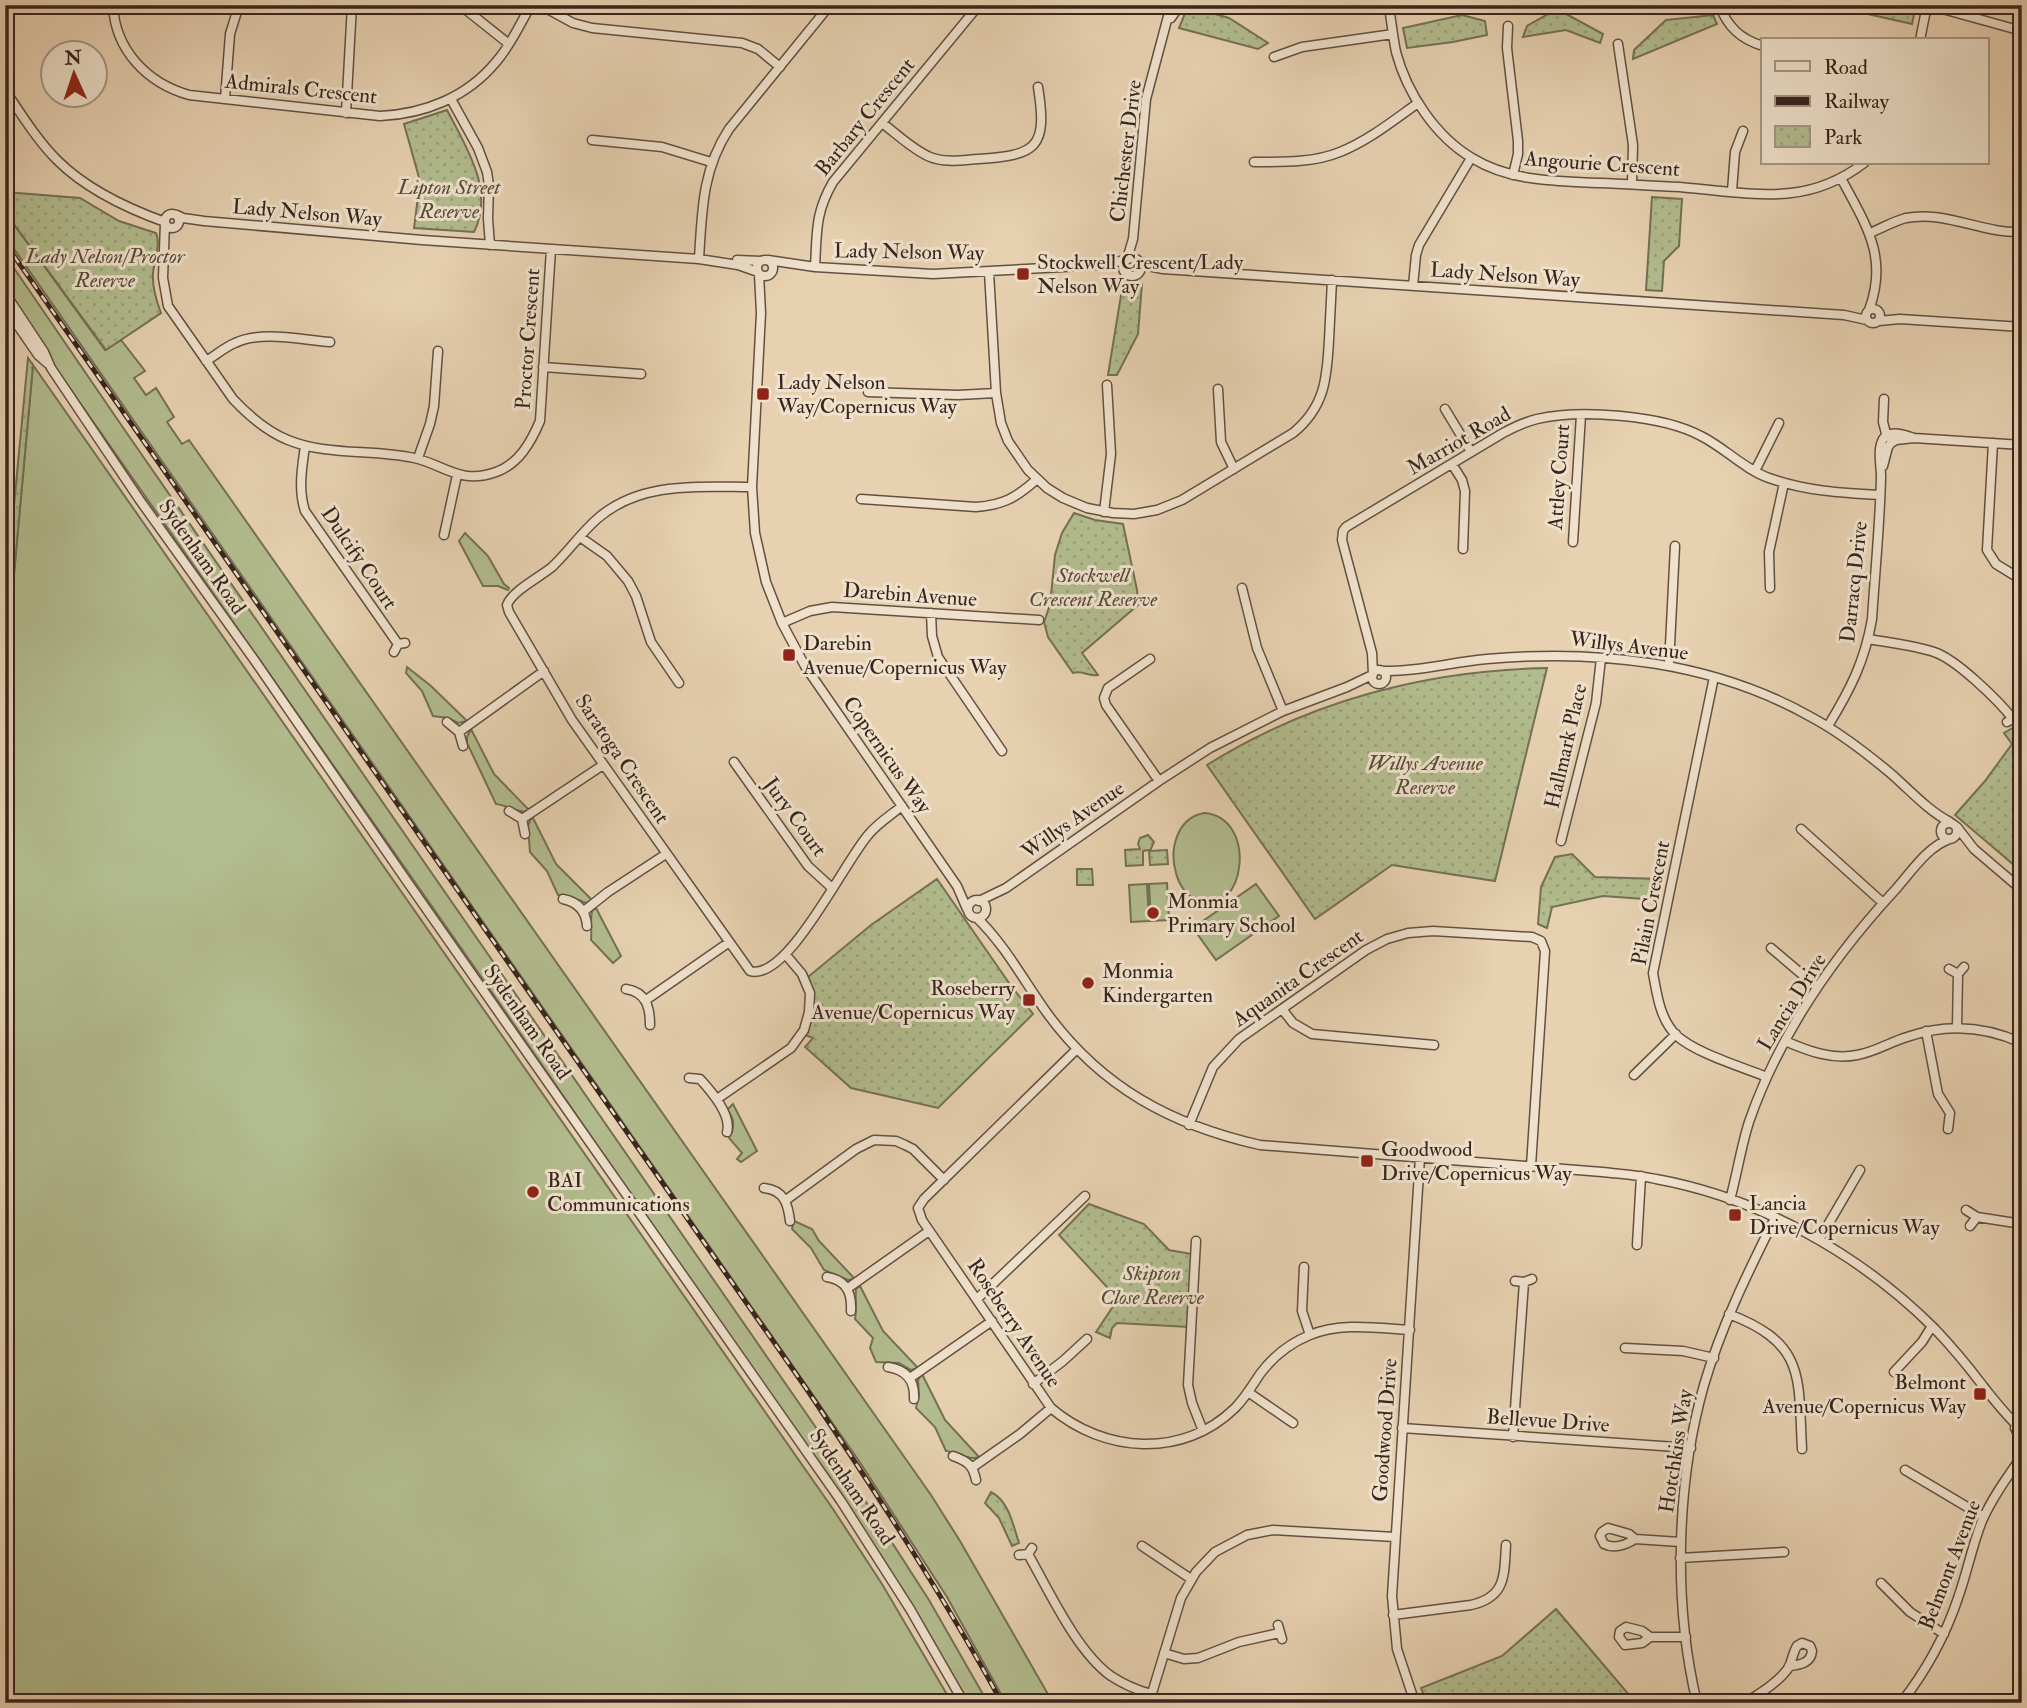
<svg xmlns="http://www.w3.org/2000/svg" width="2027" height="1708" viewBox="0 0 2027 1708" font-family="'IM FELL Double Pica',serif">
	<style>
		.green { fill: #b2bc8e; stroke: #747056; stroke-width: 2 }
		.park { fill: url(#park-dots); stroke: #747056; stroke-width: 2 }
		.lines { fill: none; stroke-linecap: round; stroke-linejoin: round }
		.minor-casing { stroke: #635042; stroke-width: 11 }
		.minor { stroke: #efe1cc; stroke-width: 8 }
		.rail-casing { stroke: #37251d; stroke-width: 5 }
		.rail { stroke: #efe1cc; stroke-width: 2.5; stroke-dasharray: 8; stroke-linecap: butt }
		.poi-dot { fill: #8f2418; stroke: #efe1cc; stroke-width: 2.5 }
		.labels { text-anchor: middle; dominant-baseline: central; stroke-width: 6; stroke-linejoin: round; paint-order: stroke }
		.street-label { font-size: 21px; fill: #37251d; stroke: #efe1cc }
		.park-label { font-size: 21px; font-style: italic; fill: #564b39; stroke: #efe1cc }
		.poi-label { font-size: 21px; fill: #37251d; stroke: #efe1cc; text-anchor: start }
	</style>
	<defs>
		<pattern id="park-dots" width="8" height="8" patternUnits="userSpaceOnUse" patternTransform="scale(1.75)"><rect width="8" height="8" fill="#b2bc8e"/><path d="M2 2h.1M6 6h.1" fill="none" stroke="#9aa17a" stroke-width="1.8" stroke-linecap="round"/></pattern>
	</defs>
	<rect width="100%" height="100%" fill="#e7d1b1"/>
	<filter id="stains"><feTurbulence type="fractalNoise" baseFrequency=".00286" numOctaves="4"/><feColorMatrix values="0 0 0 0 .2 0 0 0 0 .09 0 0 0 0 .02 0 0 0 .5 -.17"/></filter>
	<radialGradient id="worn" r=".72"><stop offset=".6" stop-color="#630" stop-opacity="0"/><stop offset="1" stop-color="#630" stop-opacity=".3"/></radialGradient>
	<!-- green -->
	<path class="green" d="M5 212 105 350 121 340 145 371 134 378 146 395 156 388 174 417 167 422 182 444 189 440 931 1495 960 1541 1053 1703H1006L947 1597 859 1461 5 236Z
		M5 255 124 429 844 1468 929 1600 988 1703H967L877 1551 475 968 43 350 5 289Z
		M33 365 833 1509 882 1584 952 1703H5V673Z
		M465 533 488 556 504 584 509 588 508 590 498 586H483L459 541Z
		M407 667 431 686 467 721 458 723 448 718 433 716 422 691 406 673Z
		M471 729 494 774 529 810C521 815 507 805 496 804L467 743V737Z
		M1204 813C1259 817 1245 919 1199 901 1187 897 1179 885 1176 873 1169 849 1177 818 1204 813Z
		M533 818 556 864 592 900 586 903C577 900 568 893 558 895L547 871 530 852 528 827 530 820Z
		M1167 883 1169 920 1151 921 1149 884Z
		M1147 884 1149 921 1131 922 1129 885Z
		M1256 884 1279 916 1216 960 1193 928Z
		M596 908 621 956 613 963 591 940C592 931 590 920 592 911Z
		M733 1104 757 1151 741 1162 737 1159 742 1153 729 1138C735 1128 735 1119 727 1110Z
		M794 1221 812 1229 819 1241 854 1278 853 1279 848 1280 824 1270 811 1248 792 1229Z
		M860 1286 883 1331 918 1368 911 1370 899 1363 876 1362 870 1348 873 1338 855 1319C857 1309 855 1299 856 1289Z
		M922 1374 945 1420 979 1457C970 1461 958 1452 946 1451L935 1427 916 1408 919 1395 918 1380Z"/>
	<!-- park -->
	<path class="park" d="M1828 5H1916L1912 24Z
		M1188 6 1229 18 1268 43 1258 49 1179 28Z
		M1557 9 1603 34 1600 43 1566 30 1523 37 1527 26Z
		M1462 15 1485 21 1487 35 1453 42 1407 48 1403 28Z
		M1713 15 1717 24 1633 59 1634 50 1666 20Z
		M447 110C466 147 495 190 474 232L414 228 420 181 404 124Z
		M5 192 80 198 119 221 156 233C161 244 154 261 153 273 152 287 156 300 161 313L106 350 5 212Z
		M1652 197 1682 199 1679 246 1664 261 1662 291 1646 290Z
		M1123 283 1142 284 1138 334 1117 375H1108Z
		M28 358 33 365 5 673V600Z
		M1074 513 1095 520 1123 524 1137 590 1138 605 1082 653 1098 675C1089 677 1082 670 1073 673L1048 637 1044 622 1050 605 1055 555 1062 533Z
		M1547 668 1495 881 1392 865 1315 919 1207 765C1309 701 1427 670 1547 668Z
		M2016 726 2022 734 2021 871 1955 815 1985 781 2012 744 2004 733Z
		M1148 835 1154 842 1150 851 1167 850 1168 864 1150 865 1149 850 1143 851V865L1126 866 1125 850 1140 849 1138 844 1140 838Z
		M1572 854 1595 877 1662 879 1658 900 1603 896 1552 907 1547 928 1538 924 1541 887 1555 857Z
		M1077 869H1092L1093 885H1077Z
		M937 879 1009 983 1033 1014 938 1108 851 1088 805 1047 813 1038 805 1035C816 1015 816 998 808 977L871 925Z
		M1089 1204 1144 1224 1169 1250 1192 1254 1188 1327 1117 1323 1112 1328 1110 1338 1096 1332 1118 1299 1059 1235Z
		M991 1492C1009 1501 1013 1525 1019 1543L1012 1546 999 1518 985 1503Z
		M1556 1609 1636 1703H1427L1421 1688 1502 1656Z"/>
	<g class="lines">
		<defs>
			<path id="minor" d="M113 5C115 50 147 83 189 95L380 116C425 114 467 97 496 62 511 45 520 24 531 5
				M460 5 509 44
				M540 5 573 23 592 28 742 43 758 49 780 67
				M1389 5C1391 21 1393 37 1396 52 1407 93 1435 136 1472 158 1511 182 1557 181 1600 183 1627 184 1653 186 1680 187 1713 190 1759 197 1791 193 1818 190 1843 179 1864 163
				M1719 5C1728 27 1740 39 1763 46
				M1928 5 2022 31
				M1171 18 1180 5
				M1508 26 1507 48 1518 141V154L1513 175
				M1920 40 1927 5
				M1618 44 1633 145 1632 184
				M1274 57 1302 47 1393 34
				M5 90C21 114 37 140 57 160 86 189 126 208 165 222
				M225 99 230 34 239 5
				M451 99 478 148 487 172 489 185 488 219 490 245
				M346 113 352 5
				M882 123C897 134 913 150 930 157 945 163 962 160 978 159 1036 155 1048 149 1038 87
				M592 140 662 147 711 162
				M1254 162C1282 162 1313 163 1340 152 1368 141 1394 120 1418 103
				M1841 178C1865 224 1889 256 1869 310
				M1732 191 1735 152 1743 131
				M165 221a7 7 0 1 1 14 0a7 7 0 1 1-14 0Z
				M177 215 183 218 204 221 422 240 699 259 738 265 758 272
				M165 223 163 278 168 306 233 399C249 416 266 431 288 440 327 456 373 449 414 458 445 465 460 485 496 472 519 464 531 442 540 421L551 249
				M1870 233C1882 228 1894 221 1906 218 1945 210 1983 234 2022 232
				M1123 267a9 9 0 1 1 18 0a9 9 0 1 1-18 0Z
				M699 259C702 212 702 170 729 129L830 5
				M1127 259 1133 239 1146 99 1171 5
				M757 268a8 8 0 1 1 16 0a8 8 0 1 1-16 0Z
				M737 260 761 261
				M768 260 815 267 933 274 1100 265 1126 260
				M1140 262 1148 266 1163 269 1844 315 1867 320
				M815 267C817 232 815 213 833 182L979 5
				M989 272 996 393 1001 423 1008 441 1028 470 1047 488 1063 498 1087 508 1113 513 1134 514 1157 510 1182 500 1293 433C1325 407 1327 378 1329 340 1330 320 1331 300 1332 280
				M759 274 761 313 752 487 755 533 766 582 782 623 805 666 957 886 967 909
				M1413 286 1416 255 1419 245 1471 158
				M5 293 44 352 51 368 139 499 255 661 406 880 841 1501 910 1609 964 1703
				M5 307 38 355 47 363
				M1866 316a7 7 0 1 1 14 0a7 7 0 1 1-14 0Z
				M1879 321 1900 319 2022 327
				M206 361C216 355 225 347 235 343 261 330 302 340 330 342
				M543 367 641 374
				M1218 389 1221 442 1234 469
				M868 392 958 395 996 393
				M1884 399 1883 422 1887 437
				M1445 409 1471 452
				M1891 443 1896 440 1914 438 2022 445
				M1993 443 1987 550 1996 564 2022 580
				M305 446C302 468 298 489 305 511L398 644
				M418 458 430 424 434 406 438 351
				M1452 464 1462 480 1465 491 1463 549
				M1883 466 1888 447 1891 443
				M1755 471 1779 423
				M752 487C698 487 640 481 597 519 580 534 568 552 552 567 540 577 512 591 507 605L509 612 572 720 750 971C788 982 845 860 869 834 878 823 891 815 902 806
				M861 499 976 507C1003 505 1016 498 1037 479
				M1104 512 1111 454 1107 385
				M444 535 457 475
				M580 537 607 556 628 581 636 596 651 642 679 683
				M1573 542 1581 415
				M1242 588 1257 648 1283 711
				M1770 588 1769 552 1784 483
				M931 613 932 636 938 657 1002 751
				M782 623 810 611 832 607 1039 620
				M1869 639C1890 643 1913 645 1934 652 1956 659 1998 700 2013 719
				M394 652 398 644 405 643
				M1150 659 1108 688 1104 698 1106 705 1159 781
				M1669 665 1675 546
				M1372 677a7 7 0 1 1 14 0a7 7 0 1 1-14 0Z
				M1382 671C1418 672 1452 662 1487 659 1598 649 1714 662 1811 717 1839 732 1865 752 1889 772 1909 789 1927 810 1950 822
				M1373 674 1372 653 1342 540 1343 531 1346 527 1503 433C1514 427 1525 422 1537 419 1580 409 1662 415 1701 436 1725 448 1744 469 1769 478 1806 491 1841 493 1880 495
				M1714 677 1653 973C1657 995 1660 1019 1676 1035 1695 1053 1742 1067 1767 1077
				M447 722 459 732 463 746
				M2007 722 2013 719 2022 718
				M1828 726C1850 690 1865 661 1872 619 1875 572 1880 524 1881 477 1881 465 1877 449 1883 439 1890 429 1905 435 1914 438
				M459 732 544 671
				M734 762 808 866 832 888
				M509 811 522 819 525 834
				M522 819 603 765
				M1941 831a8 8 0 1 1 16 0a8 8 0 1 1-16 0Z
				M1957 827 1974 849 2022 890
				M1801 829 1883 903
				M1561 841 1596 703 1601 658
				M563 899C578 902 586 911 587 926
				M968 909a9 9 0 1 1 18 0a9 9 0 1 1-18 0Z
				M979 901 1006 888 1159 781 1210 748 1283 711 1347 687 1372 675
				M584 911 608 892 666 854
				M977 918C1005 945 1024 981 1047 1013 1101 1087 1171 1125 1260 1145L1602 1172C1620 1174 1638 1175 1656 1179 1760 1198 1860 1254 1935 1329 1952 1347 1968 1366 1983 1386 1995 1401 2007 1417 2022 1430
				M1771 948 1817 987
				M1949 969 1958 974
				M626 989C646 992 650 1007 650 1025
				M646 1000 728 943
				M1282 1009 1293 1023 1312 1034 1434 1045
				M1957 1027 1958 974 1964 967
				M1926 1031 1938 1094 1950 1113 1948 1129
				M1785 1041C1808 1051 1832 1060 1857 1055 1875 1052 1890 1042 1907 1037 1947 1023 1985 1026 2022 1043
				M1077 1049 924 1199 918 1208 922 1220 1051 1408C1104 1453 1183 1459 1235 1408 1245 1398 1252 1386 1260 1374 1272 1358 1290 1343 1310 1335 1341 1322 1377 1328 1410 1330
				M1634 1075 1676 1034
				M689 1078 700 1079C711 1091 732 1115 727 1132
				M717 1099 791 1048 804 1030 809 1012 810 993 802 974 786 955
				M1189 1125 1213 1067 1239 1039 1366 950 1387 939 1408 933 1433 931 1532 937 1541 941 1545 951 1531 1166
				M764 1188C784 1190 788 1204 790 1221
				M786 1200 856 1149 874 1140 896 1141 905 1145 913 1149 944 1180
				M1730 1200C1737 1174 1741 1147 1749 1122 1779 1035 1834 956 1896 889 1911 872 1928 846 1950 839
				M1966 1210 1977 1217 2022 1224
				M1970 1226 1977 1217
				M1819 1240 1860 1170
				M1196 1241 1188 1385 1192 1403 1203 1431
				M1637 1245 1641 1176
				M1304 1267 1302 1311 1310 1335
				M827 1277C846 1280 852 1292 851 1311
				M1515 1281 1524 1282 1532 1279
				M848 1288 929 1231
				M977 1299 1085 1196
				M1729 1314C1806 1344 1798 1376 1802 1449
				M1625 1348 1683 1351 1714 1358
				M888 1367C907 1370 915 1381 914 1399
				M1894 1372 1922 1342 1932 1326
				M910 1378 992 1321
				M1033 1384 1063 1361 1087 1339
				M1248 1392 1293 1423
				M1402 1428 1691 1448
				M2015 1428 2022 1442
				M1513 1437 1524 1282
				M953 1456C967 1461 973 1465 976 1480
				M973 1467 1020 1434 1051 1408
				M1905 1470 1984 1517
				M1635 1539C1626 1545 1614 1549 1604 1544L1600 1536 1602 1532 1608 1528 1629 1534 1635 1539 1680 1542
				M1142 1546 1191 1579
				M1028 1554C1049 1591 1077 1652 1111 1676 1123 1684 1137 1690 1151 1694
				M1019 1555 1028 1554 1032 1548
				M1680 1558 1784 1552
				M1881 1583 1910 1612 1944 1634
				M1393 1615 1471 1605C1506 1597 1504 1576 1506 1545
				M1278 1625 1282 1639
				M1650 1637 1642 1631 1626 1627 1620 1631 1619 1637 1625 1645 1642 1643 1650 1637H1686
				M1164 1653 1184 1659 1198 1658 1239 1642 1279 1633
				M1149 1703 1181 1598 1196 1572 1215 1552 1247 1535 1273 1530 1395 1537
				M1415 1703 1397 1649 1392 1596 1420 1157
				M1697 1703C1673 1603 1676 1484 1704 1385 1721 1327 1748 1272 1775 1218
				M1744 1703C1758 1695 1780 1681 1789 1667 1792 1661 1793 1652 1797 1646L1802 1643 1810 1646 1812 1651C1811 1663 1800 1665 1789 1666
				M1901 1703C1926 1671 1945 1637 1958 1598 1967 1573 1972 1546 1982 1521 1992 1498 2008 1476 2022 1456"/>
		</defs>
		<!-- minor casing -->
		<use href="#minor" class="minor-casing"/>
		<!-- minor -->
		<use href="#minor" class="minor"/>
		<defs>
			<path id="rail" d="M5 243 808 1391C876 1493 943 1595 1002 1703"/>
		</defs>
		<!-- rail casing -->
		<use href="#rail" class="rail-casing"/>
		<!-- rail -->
		<use href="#rail" class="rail"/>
	</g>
	<!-- markers -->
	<g class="poi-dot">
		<rect x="1016" y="267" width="14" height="14" rx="3.5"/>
		<rect x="756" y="387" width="14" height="14" rx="3.5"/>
		<rect x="782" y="648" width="14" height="14" rx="3.5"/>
		<circle cx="1153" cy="913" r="7"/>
		<circle cx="1088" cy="983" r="7"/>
		<rect x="1022" y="993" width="14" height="14" rx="3.5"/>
		<rect x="1360" y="1154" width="14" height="14" rx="3.5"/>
		<circle cx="533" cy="1192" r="7"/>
		<rect x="1728" y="1208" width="14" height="14" rx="3.5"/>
		<rect x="1973" y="1387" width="14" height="14" rx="3.5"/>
	</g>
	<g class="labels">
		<!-- street labels -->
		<g class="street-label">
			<text transform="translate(301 89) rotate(6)">Admirals Crescent</text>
			<text transform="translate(865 117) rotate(-51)">Barbary Crescent</text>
			<text transform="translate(1126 151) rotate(-83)">Chichester Drive</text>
			<text transform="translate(1602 164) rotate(4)">Angourie Crescent</text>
			<text transform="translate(307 213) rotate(5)">Lady Nelson Way</text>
			<text transform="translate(909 252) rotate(1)">Lady Nelson Way</text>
			<text transform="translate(1505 275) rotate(4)">Lady Nelson Way</text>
			<text transform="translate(528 339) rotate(-86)">Proctor Crescent</text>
			<text transform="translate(1459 441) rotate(-30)">Marriot Road</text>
			<text transform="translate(1559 477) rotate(-86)">Attley Court</text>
			<text transform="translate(202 557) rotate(55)">Sydenham Road</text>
			<text transform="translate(359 558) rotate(56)">Dulcify Court</text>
			<text transform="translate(1854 582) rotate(-84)">Darracq Drive</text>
			<text transform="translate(910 595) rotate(4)">Darebin Avenue</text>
			<text transform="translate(1629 646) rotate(7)">Willys Avenue</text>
			<text transform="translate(1566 746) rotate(-77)">Hallmark Place</text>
			<text transform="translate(887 755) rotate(55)">Copernicus Way</text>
			<text transform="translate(622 759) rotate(56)">Saratoga Crescent</text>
			<text transform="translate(795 817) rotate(54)">Jury Court</text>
			<text transform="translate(1073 820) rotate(-35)">Willys Avenue</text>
			<text transform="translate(1651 903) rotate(-79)">Pilain Crescent</text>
			<text transform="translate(1298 978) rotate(-35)">Aquanita Crescent</text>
			<text transform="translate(1792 1002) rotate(-58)">Lancia Drive</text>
			<text transform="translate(527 1022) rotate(55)">Sydenham Road</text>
			<text transform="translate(1014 1323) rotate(56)">Roseberry Avenue</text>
			<text transform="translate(1548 1421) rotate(4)">Bellevue Drive</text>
			<text transform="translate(1385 1430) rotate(-86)">Goodwood Drive</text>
			<text transform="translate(1676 1451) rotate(-81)">Hotchkiss Way</text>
			<text transform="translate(852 1487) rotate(56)">Sydenham Road</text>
			<text transform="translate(1950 1565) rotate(-69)">Belmont Avenue</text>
		</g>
		<!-- park labels -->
		<g class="park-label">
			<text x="449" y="187">Lipton Street<tspan x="449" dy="24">Reserve</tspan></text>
			<text x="105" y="256">Lady Nelson/Proctor<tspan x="105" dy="24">Reserve</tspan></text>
			<text x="1093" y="575">Stockwell<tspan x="1093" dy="24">Crescent Reserve</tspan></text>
			<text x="1425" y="763">Willys Avenue<tspan x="1425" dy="24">Reserve</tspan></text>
			<text x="1152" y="1273">Skipton<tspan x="1152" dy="24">Close Reserve</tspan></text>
		</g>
		<!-- poi labels -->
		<g class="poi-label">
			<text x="1037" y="262">Stockwell Crescent/Lady<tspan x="1037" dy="24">Nelson Way</tspan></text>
			<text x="777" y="382">Lady Nelson<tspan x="777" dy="24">Way/Copernicus Way</tspan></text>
			<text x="803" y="643">Darebin<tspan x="803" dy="24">Avenue/Copernicus Way</tspan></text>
			<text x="1167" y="901">Monmia<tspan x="1167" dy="24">Primary School</tspan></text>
			<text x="1102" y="971">Monmia<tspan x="1102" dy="24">Kindergarten</tspan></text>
			<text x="1015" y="988" text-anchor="end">Roseberry<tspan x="1015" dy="24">Avenue/Copernicus Way</tspan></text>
			<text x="1381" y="1149">Goodwood<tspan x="1381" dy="24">Drive/Copernicus Way</tspan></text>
			<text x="547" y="1180">BAI<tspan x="547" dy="24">Communications</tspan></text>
			<text x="1749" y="1203">Lancia<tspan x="1749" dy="24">Drive/Copernicus Way</tspan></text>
			<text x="1966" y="1382" text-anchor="end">Belmont<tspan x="1966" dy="24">Avenue/Copernicus Way</tspan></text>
		</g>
	</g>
	<!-- margin -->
	<rect width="2027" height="1708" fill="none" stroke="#e7d1b1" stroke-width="28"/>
	<rect x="7" y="7" width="2013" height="1694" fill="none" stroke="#37251d" stroke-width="3.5"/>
	<rect x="14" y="14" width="1999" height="1680" fill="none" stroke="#37251d" stroke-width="2"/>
	<!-- legend -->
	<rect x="1761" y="38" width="228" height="126" fill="#efe1cc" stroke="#a59686" stroke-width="2"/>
	<rect x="1775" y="61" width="35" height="10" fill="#efe1cc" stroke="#a59686" stroke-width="2"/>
	<text x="1824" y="74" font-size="21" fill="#37251d">Road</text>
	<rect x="1775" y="96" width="35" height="10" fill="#37251d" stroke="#a59686" stroke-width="2"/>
	<text x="1824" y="108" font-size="21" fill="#37251d">Railway</text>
	<rect x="1775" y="126" width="35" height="21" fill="url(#park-dots)" stroke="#a59686" stroke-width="2"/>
	<text x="1824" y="144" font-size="21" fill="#37251d">Park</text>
	<!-- north arrow -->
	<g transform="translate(74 74) rotate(357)"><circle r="33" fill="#efe1cc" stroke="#a59686" stroke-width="2"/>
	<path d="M0-5L12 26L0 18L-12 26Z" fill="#8f2418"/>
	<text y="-10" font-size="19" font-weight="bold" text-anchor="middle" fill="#37251d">N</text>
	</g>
	<rect width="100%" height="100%" filter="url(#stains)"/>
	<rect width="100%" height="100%" fill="url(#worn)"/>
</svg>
